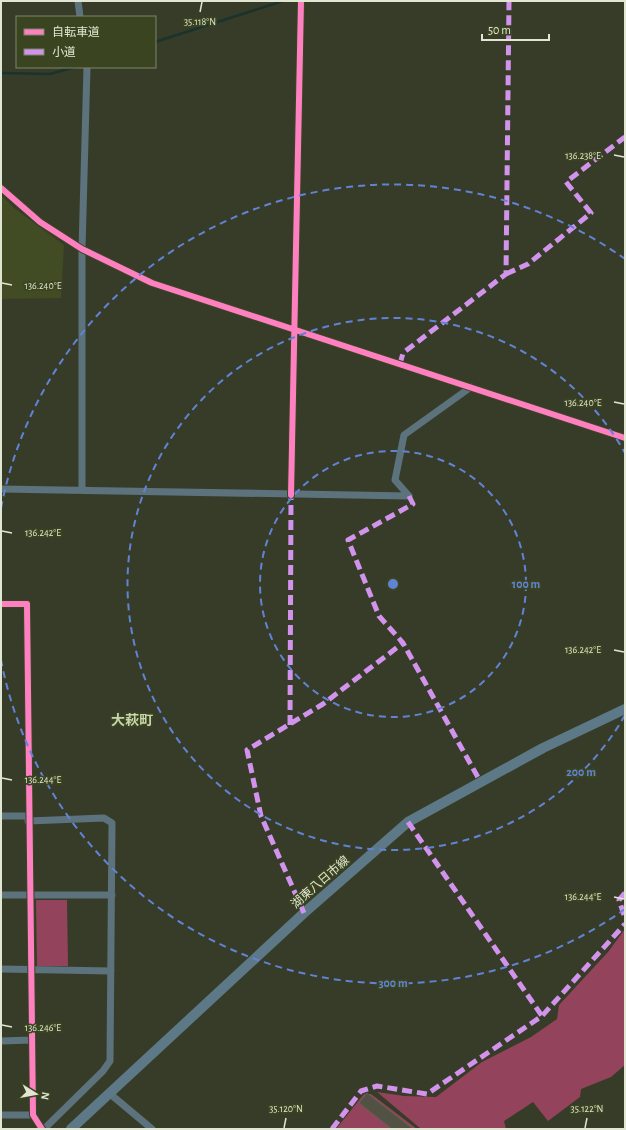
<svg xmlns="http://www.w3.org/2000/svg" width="626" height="1130" viewBox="0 0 626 1130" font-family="'Alegreya Sans','Noto Sans JP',sans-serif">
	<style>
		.built { fill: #414b24 }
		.green { fill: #93435c }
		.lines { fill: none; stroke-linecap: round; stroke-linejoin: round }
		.stream { stroke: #1b322d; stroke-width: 2.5 }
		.building { fill: #515243; stroke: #606150 }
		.street { stroke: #5c727c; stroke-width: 7 }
		.secondary { stroke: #5d7987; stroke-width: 10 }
		.quiet { stroke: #d193ec; stroke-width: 5; stroke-dasharray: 10 5; stroke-linecap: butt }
		.cycleway-casing { stroke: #3b4421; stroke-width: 8 }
		.cycleway { stroke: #ff80c0; stroke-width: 6 }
		.ticks { fill: none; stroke: #e0e6d2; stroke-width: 1.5 }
		.ring { fill: none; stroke: #6183d6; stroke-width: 2; stroke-dasharray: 7 5 }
		.labels { text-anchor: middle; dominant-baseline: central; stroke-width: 3.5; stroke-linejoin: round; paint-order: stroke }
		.street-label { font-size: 12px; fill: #e0e6d2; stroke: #3b4421 }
		.quarter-label { font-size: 14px; font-weight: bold; fill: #c8d4ac; stroke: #3b4421 }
		.ticks-label { font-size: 10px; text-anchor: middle; fill: #e0e6d2; stroke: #3b4421; stroke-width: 3.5; stroke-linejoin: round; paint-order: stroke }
		.centre { fill: #6183d6; stroke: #3b4421; stroke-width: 2 }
		.ring-label { font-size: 12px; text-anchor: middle; font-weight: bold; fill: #6183d6; stroke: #3b4421; stroke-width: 3.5; stroke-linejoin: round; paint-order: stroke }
	</style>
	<rect width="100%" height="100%" fill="#373c29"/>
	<!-- built -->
	<path class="built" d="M1 195 14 208 64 245 61 298 1 299Z"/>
	<!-- green -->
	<path class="green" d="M36 900H67L68 966H37Z
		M625 929V1065L611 1077 581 1089 580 1097 548 1121 533 1102 504 1121 506 1129H421L377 1092 404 1096 436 1097 482 1062 531 1037 557 1019 559 1005 608 952Z
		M364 1094H371L417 1129H336Z"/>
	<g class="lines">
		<!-- stream -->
		<path class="stream" d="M155 42 283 1
			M1 73 50 74 75 67"/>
	</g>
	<!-- building -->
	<path class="building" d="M367 1093 413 1129H392L359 1103Z"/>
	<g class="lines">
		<!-- street -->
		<path class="street" d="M78 1 80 17
			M1 188 40 222 82 249 152 283 625 438
			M1 489 409 496
			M82 490V249L87 67
			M291 495 301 1
			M409 496 395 480 404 435 471 387
			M1 604H27L33 1115 42 1129
			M1 816H28
			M28 821 104 818 112 823 110 1061 103 1071 44 1129
			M1 895H112
			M1 969 111 971
			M1 1041 32 1040
			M109 1093 152 1129
			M1 1115H33"/>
		<!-- secondary -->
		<path class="secondary" d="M71 1129 304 913 408 822 543 748 625 709"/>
		<!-- quiet -->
		<path class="quiet" d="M506 274 528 264 591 213 566 182 625 137
			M400 364 403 353 506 274 509 1
			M409 496 413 504 348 540 379 616 403 643 480 781
			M290 725 291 495
			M408 822 542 1016
			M625 893 619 900 625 918
			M304 913 261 816 247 750 323 704 403 643
			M332 1129 361 1091 377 1086 427 1094 542 1016 625 924"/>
		<defs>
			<path id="cycleway" d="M1 188 40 222 82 249 152 283 625 438
				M291 495 301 1
				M1 604H27L33 1115 42 1129"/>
		</defs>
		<!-- cycleway casing -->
		<use href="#cycleway" class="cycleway-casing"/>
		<!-- cycleway -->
		<use href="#cycleway" class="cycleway"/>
	</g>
	<!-- ticks -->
	<path class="ticks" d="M200 12 202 2M614 155 624 157M2 283 12 285M614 402 624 404M2 531 12 533M614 650 624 652M2 778 12 780M614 897 624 899M2 1025 12 1027M284 1128 286 1118M585 1128 587 1118"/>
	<!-- distance rings -->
	<g class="ring">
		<circle cx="393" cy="584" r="133"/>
		<path d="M625 715A266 266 0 1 1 625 453"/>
		<path d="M625 909A399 399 0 0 1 1 660M1 508A399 399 0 0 1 625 259"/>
	</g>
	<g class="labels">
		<!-- street labels -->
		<g class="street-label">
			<text transform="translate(320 882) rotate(-41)">湖東八日市線</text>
		</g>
		<!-- quarter labels -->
		<g class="quarter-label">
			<text x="132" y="721">大萩町</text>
		</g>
	</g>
	<g class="ticks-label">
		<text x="200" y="25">35.118°N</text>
		<text x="583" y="159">136.238°E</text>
		<text x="43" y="289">136.240°E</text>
		<text x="583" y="406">136.240°E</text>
		<text x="43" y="536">136.242°E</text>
		<text x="583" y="653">136.242°E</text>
		<text x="43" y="783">136.244°E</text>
		<text x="583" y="900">136.244°E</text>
		<text x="43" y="1031">136.246°E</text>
		<text x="286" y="1112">35.120°N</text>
		<text x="587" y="1112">35.122°N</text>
	</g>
	<circle cx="393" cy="584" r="6" class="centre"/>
	<g class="ring-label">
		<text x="526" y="588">100 m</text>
		<text x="581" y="776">200 m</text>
		<text x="393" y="987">300 m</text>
	</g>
	<!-- border -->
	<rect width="626" height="1130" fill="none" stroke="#e0e6d2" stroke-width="4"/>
	<!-- legend -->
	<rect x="16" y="16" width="140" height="52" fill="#3b4421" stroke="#7d8568"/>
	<rect x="24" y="29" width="20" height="6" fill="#ff80c0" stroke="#7d8568"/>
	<text x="52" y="36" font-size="12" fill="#e0e6d2">自転車道</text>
	<rect x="24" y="49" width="20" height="6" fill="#d193ec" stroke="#7d8568"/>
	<text x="52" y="56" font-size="12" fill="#e0e6d2">小道</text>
	<!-- north arrow -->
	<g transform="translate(36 1094) rotate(101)" stroke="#3b4421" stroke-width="3" paint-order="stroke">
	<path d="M0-3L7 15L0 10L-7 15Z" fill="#e0e6d2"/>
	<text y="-6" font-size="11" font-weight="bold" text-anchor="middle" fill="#e0e6d2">N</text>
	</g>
	<!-- scale -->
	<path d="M482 34v6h67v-6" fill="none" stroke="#e0e6d2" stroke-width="2"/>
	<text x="488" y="34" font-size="12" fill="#e0e6d2" stroke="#3b4421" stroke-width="3" paint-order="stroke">50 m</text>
</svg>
